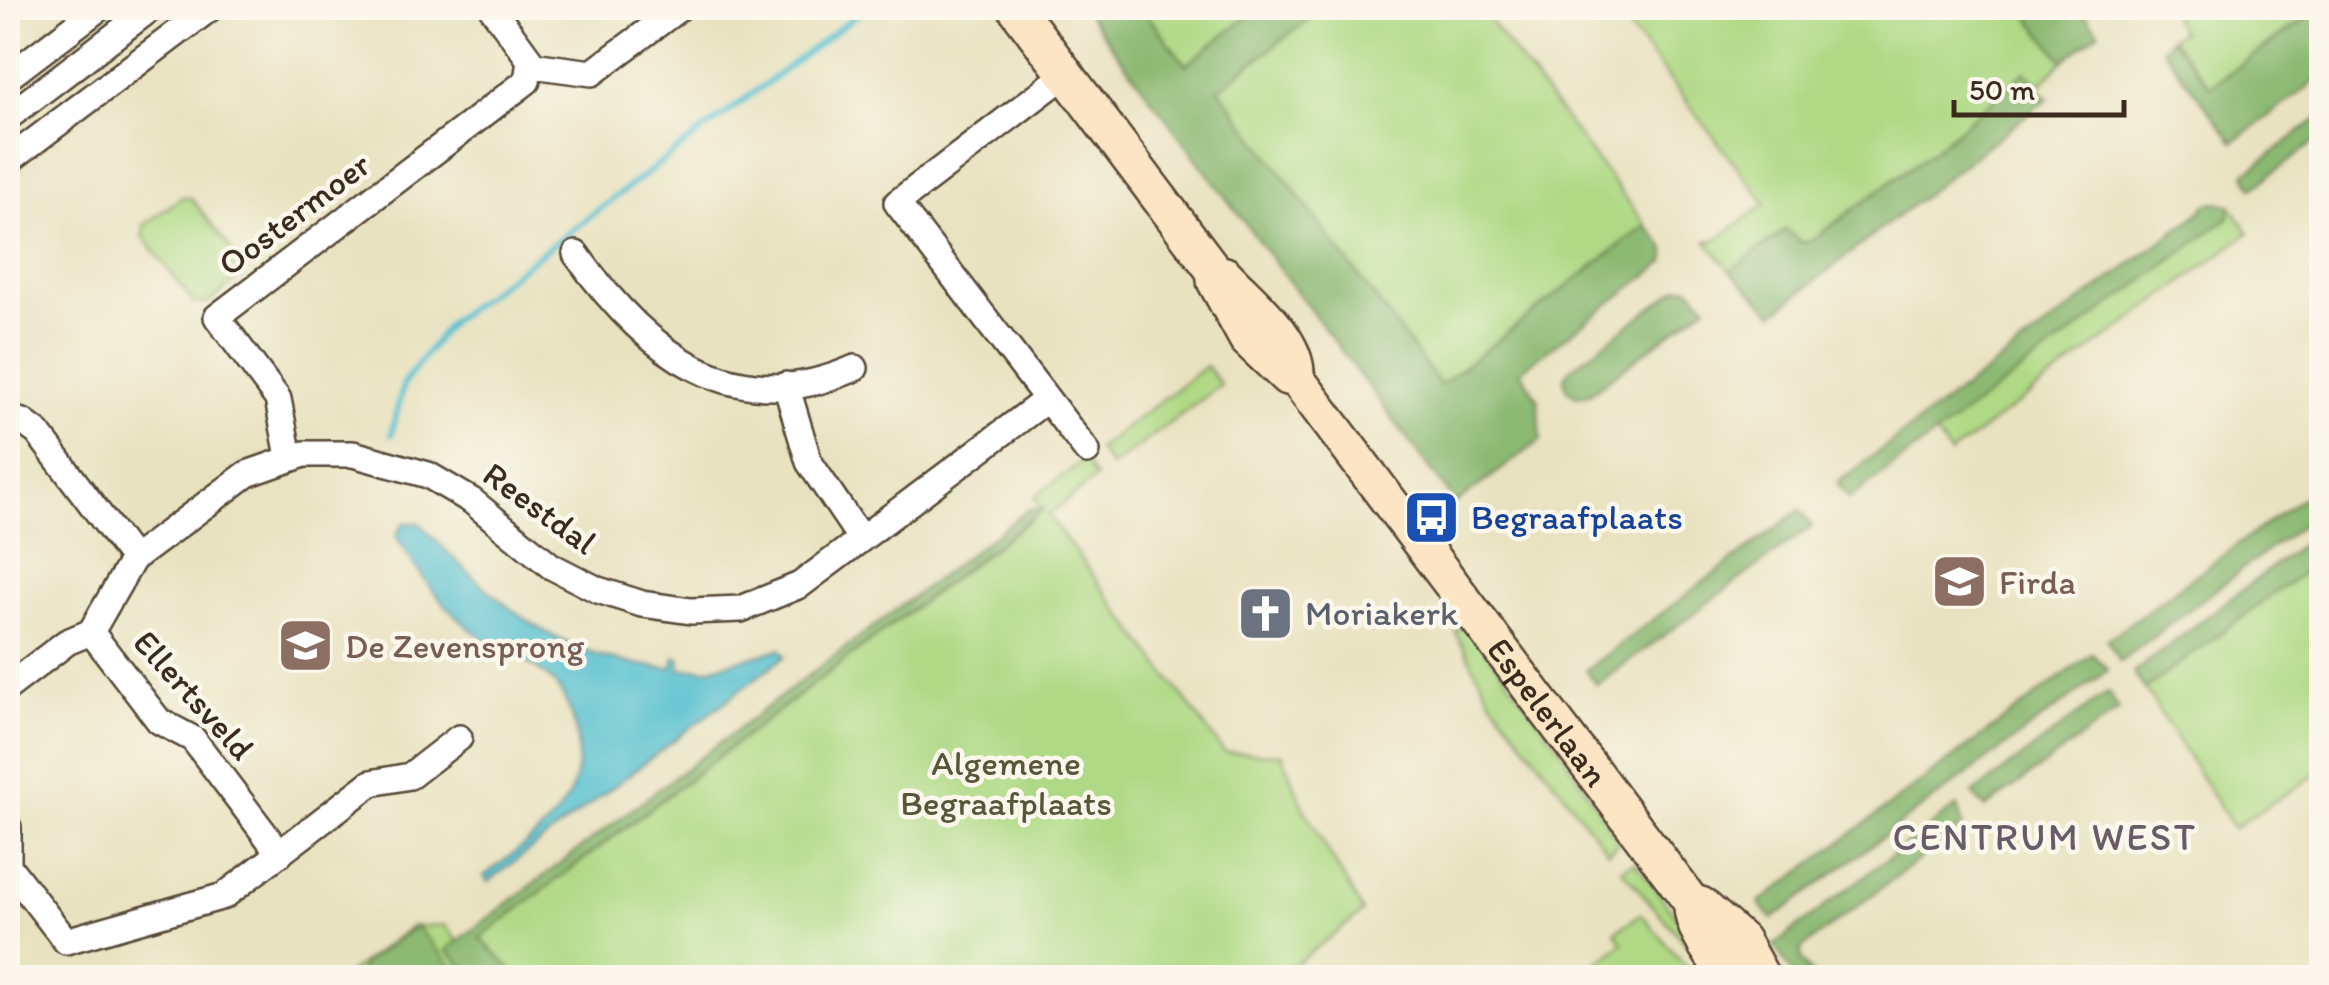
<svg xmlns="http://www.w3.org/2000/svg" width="2329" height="985" viewBox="0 0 2329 985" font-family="Itim,sans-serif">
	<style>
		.green { fill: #afd984; stroke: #758251; stroke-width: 2.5 }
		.forest { fill: #8bb972; stroke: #637248; stroke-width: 2.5 }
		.water { fill: #54c0cf; stroke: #487576; stroke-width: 2.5 }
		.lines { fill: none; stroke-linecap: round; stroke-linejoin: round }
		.stream { stroke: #54c0cf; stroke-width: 6 }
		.minor-casing { stroke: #554636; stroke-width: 30 }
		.secondary-casing { stroke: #554636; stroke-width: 40 }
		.minor { stroke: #fff; stroke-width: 25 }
		.secondary { stroke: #fce5c4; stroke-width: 35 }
		.labels { text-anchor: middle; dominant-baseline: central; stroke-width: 9; stroke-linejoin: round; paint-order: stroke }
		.street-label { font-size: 35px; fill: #3b2a1e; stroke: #fbf7ec }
		.transit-label { font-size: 35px; fill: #164399; stroke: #fbf7ec; text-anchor: start }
		.education-label { font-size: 35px; fill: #785e54; stroke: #fbf7ec; text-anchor: start }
		.worship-label { font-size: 35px; fill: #5b616d; stroke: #fbf7ec; text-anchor: start }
		.park-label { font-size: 35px; fill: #585638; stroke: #fbf7ec }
		.neighbourhood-label { font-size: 38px; letter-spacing: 2.5px; fill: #6b5b68; stroke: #fbf7ec }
	</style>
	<rect width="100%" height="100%" fill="#fbf7ec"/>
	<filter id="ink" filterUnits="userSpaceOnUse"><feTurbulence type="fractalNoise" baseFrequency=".01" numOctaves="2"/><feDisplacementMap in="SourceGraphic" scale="20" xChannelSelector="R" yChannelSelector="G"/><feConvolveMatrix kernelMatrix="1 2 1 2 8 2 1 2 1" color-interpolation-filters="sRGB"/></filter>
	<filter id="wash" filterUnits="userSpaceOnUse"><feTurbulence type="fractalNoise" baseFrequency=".0048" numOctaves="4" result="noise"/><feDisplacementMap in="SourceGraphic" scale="40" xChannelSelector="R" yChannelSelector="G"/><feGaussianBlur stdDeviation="2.25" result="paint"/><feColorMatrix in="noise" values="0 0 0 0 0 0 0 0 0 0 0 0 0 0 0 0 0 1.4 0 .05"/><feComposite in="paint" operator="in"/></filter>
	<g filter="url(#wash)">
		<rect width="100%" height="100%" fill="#e9e2c0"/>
		<!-- green -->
		<path class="green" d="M1142 8H1258L1186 65Z
			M1323 8H1480L1646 225 1440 385 1218 89Z
			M1614 8H2022L2063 61 2040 85 2025 72 1938 147 1812 240 1802 243 1785 230 1730 271 1707 241 1717 239 1766 204Z
			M2169 8H2319L2210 86 2171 38 2181 32Z
			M182 197 191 198 244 266 243 276 206 304 194 303 143 236 144 225Z
			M2231 206 2249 233 1950 454 1935 434 2228 218Z
			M1206 366 1221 385 1111 467 1098 449Z
			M1084 460 1096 478 1048 515 1224 752 1282 754 1304 809 1363 912 1277 978 519 977 479 939 1043 510 1034 497Z
			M2321 559V771L2233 828 2145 689Z
			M1466 624 1560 748 1619 842 1608 852 1491 699 1455 631Z
			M1635 862 1710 962 1692 951 1621 869Z
			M1641 914 1695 977 1577 978 1623 943 1615 932Z
			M444 925 489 978H342L411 927Z"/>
		<!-- forest -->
		<path class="forest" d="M1083 8H1142L1186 65 1259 8H1323L1219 89 1440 385 1646 225 1665 248V262L1520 371 1538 400 1541 440 1456 503Z
			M2022 8H2079L2099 32 2063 61Z
			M2322 8 2321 77 2233 142 2162 48 2171 38 2210 86Z
			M2025 72 2048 98 1774 313 1730 271 1786 230 1802 243 1812 240 1938 147Z
			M2321 116V137L2253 188 2245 174Z
			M2216 202 2231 206 2228 218 1849 499 1837 483 2202 211 2205 204Z
			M1688 286 1707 305 1589 394 1578 397 1567 390 1564 379 1570 369 1678 288Z
			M2321 484V510L2120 662 2107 640Z
			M1029 509H1043L480 938 519 977H474L446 950Z
			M1800 510 1812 526 1597 685 1586 670Z
			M2321 530V559L2145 689 2133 673Z
			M2092 654 2108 670 1772 919 1759 903Z
			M2108 692 2119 710 1985 808 1973 794Z
			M1957 806 1963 826 1801 949V960L1814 977H1795L1774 945Z
			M416 926 462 977H363L361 965Z"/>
		<!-- water -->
		<path class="water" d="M404 523H419C494 600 558 664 672 668L675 657 680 658V669H706L780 649 785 656 488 882 484 876C536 835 589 808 576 733 573 715 567 699 555 684 539 665 506 653 484 639 446 613 419 575 396 535Z"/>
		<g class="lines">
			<!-- stream -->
			<path class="stream" d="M391 435 404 383 450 322 866 8"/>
		</g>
	</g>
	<g filter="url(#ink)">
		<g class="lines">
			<defs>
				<path id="minor" d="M532 65 592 73 679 8
					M1066 74 897 203 1087 451
					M8 77 99 8
					M8 117 151 8
					M8 161 210 8
					M576 254C644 350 731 423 855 368
					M786 385 809 462 861 539
					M8 419 23 422 38 433 133 559
					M289 457 278 399 217 317 527 81 530 60 492 8
					M91 632 159 721 193 739 280 854
					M8 687 67 642 91 632 133 559 247 474 304 454H353L428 475 472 501 551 566 598 590 642 604 691 611 741 609 800 585 1046 400
					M8 827V866L66 941 224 896 371 783 410 776 459 738"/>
				<g id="secondary">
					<path id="s1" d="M1016 8 1215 272 1225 275C1248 300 1299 339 1296 378L1692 903C1690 926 1715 960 1730 978"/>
					<path d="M1215 273V281L1247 339 1287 377 1295 378"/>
					<path d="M1692 903 1701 905 1741 940 1762 978"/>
				</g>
			</defs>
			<!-- minor casing -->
			<use href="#minor" class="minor-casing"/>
			<!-- secondary casing -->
			<use href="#secondary" class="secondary-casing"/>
			<!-- minor -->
			<use href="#minor" class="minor"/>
			<!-- secondary -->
			<use href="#secondary" class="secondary"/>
		</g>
	</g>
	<!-- icons -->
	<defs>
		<symbol id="bus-square" viewBox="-11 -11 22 22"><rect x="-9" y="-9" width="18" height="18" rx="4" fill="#1a4fb4" stroke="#fbf7ec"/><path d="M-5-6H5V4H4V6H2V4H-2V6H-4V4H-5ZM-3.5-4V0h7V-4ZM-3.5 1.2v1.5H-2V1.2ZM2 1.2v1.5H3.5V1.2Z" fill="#fff"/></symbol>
		<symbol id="university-square" viewBox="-11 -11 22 22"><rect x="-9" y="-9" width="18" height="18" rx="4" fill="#8d6e63" stroke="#fbf7ec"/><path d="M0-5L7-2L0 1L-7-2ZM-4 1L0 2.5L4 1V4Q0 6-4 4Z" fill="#fff"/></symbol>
		<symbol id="church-square" viewBox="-11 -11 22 22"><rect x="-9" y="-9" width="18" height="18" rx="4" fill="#6b7280" stroke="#fbf7ec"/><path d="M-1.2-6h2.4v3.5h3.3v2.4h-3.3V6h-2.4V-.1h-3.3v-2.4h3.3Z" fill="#fff"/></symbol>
		<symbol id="school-square" viewBox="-11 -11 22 22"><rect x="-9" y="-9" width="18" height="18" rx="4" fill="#8d6e63" stroke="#fbf7ec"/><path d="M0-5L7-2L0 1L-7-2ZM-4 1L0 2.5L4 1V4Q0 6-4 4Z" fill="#fff"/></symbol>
	</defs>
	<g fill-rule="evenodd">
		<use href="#bus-square" x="1400" y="486" width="63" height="63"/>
		<use href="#university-square" x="1928" y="550" width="63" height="63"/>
		<use href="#church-square" x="1234" y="582" width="63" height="63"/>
		<use href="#school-square" x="274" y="614" width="63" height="63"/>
	</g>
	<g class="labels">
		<!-- street labels -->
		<g class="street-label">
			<text transform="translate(294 214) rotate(-37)">Oostermoer</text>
			<text transform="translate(540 508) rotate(36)">Reestdal</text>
			<text transform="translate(194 695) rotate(48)">Ellertsveld</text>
			<text stroke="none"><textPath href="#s1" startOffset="888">Espelerlaan</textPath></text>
		</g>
		<!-- transit labels -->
		<g class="transit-label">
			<text x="1471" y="517">Begraafplaats</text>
		</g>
		<!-- education labels -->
		<g class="education-label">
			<text x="1999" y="582">Firda</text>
			<text x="345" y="646">De Zevensprong</text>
		</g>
		<!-- worship labels -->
		<g class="worship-label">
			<text x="1305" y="613">Moriakerk</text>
		</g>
		<!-- park labels -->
		<g class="park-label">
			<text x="1006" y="763">Algemene<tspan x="1006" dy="40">Begraafplaats</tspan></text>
		</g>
		<!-- neighbourhood labels -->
		<g class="neighbourhood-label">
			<text x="2045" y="837">CENTRUM WEST</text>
		</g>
	</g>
	<!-- margin -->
	<rect width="2329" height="985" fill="none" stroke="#fbf7ec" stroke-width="40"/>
	<!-- scale -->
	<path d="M1954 100v15h170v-15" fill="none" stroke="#3b2a1e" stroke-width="5"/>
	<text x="1969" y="100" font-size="30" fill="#3b2a1e" stroke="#fbf7ec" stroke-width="8" paint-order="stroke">50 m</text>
</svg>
